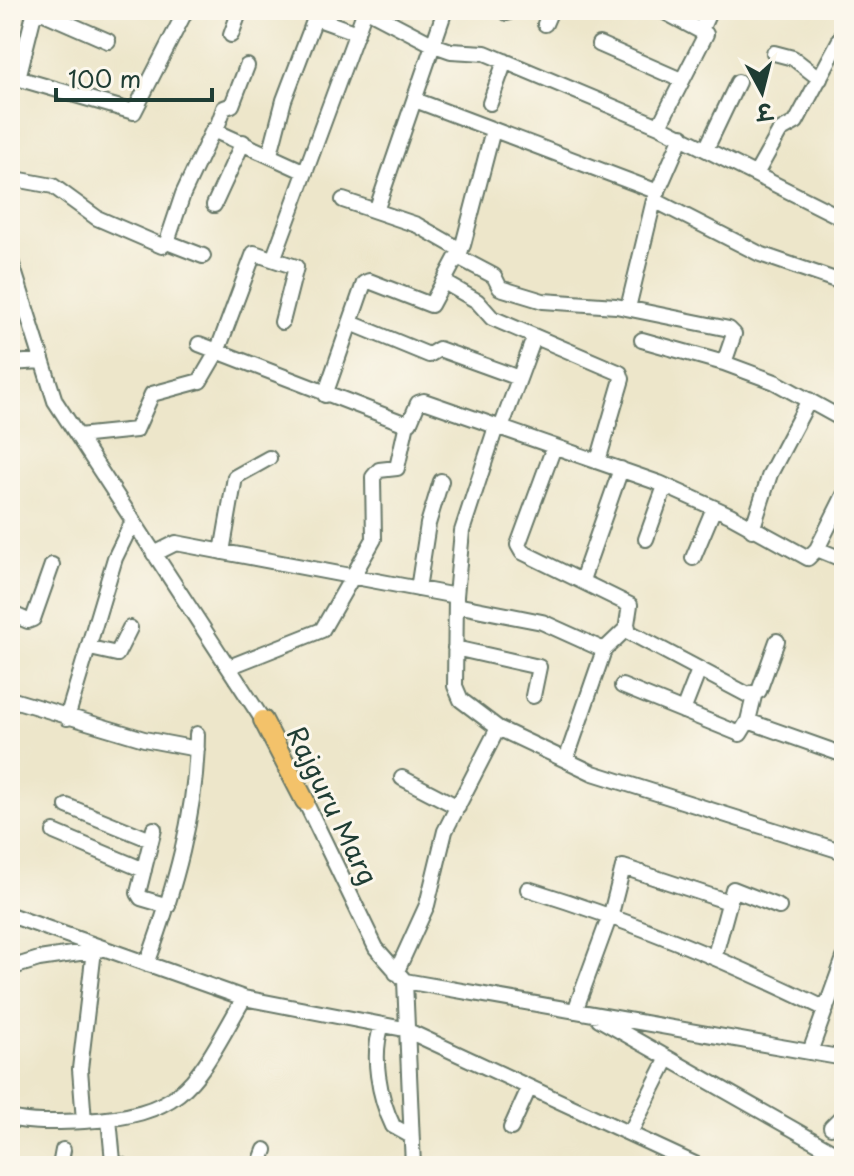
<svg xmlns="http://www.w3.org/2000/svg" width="854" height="1176" viewBox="0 0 854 1176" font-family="'Playpen Sans','Playpen Sans Deva',sans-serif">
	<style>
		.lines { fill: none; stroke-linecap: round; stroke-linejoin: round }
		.minor-casing { stroke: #677868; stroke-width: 18 }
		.major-casing { stroke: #677868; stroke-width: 22 }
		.minor { stroke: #fff; stroke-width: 14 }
		.major { stroke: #f3c26a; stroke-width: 18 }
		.labels { text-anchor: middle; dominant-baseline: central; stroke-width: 6; stroke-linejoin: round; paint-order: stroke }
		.street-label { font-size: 26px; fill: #1f3d34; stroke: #fbf7ec }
	</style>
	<rect width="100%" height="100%" fill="#fbf7ec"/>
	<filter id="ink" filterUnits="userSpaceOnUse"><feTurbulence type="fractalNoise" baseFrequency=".0125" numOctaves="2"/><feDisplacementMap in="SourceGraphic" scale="16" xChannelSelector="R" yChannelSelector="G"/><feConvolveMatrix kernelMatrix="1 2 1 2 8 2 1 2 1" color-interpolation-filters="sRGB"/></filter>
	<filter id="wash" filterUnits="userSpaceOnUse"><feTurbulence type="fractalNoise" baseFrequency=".006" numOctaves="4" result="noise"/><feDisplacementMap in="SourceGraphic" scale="32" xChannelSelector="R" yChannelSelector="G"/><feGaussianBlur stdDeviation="1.8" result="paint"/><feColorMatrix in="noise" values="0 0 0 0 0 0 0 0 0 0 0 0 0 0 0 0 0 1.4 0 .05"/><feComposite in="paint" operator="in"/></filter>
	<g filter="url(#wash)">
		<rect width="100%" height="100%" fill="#ede6ca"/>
	</g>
	<g filter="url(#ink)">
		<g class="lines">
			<defs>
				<path id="minor" d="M37 10 108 41
					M367 10 434 45 451 51 485 53 659 126 844 219
					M507 13 509 10
					M545 24 551 10
					M701 30 710 10
					M231 35 240 10
					M599 44 681 80
					M774 53 793 58 820 79
					M10 76 134 112 186 10
					M18 78 35 10
					M415 100 658 192
					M490 103 505 61
					M659 126 706 34 661 10
					M216 130 224 108 232 105 247 66
					M682 136 654 200 760 254 844 283
					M706 149 738 82
					M270 154 284 100 314 21 318 19 357 33
					M756 174 780 131 796 122 844 32
					M10 178 53 186 97 218 162 246 167 242 183 194 213 130 305 172
					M343 200 417 225 461 250
					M214 205 243 142
					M376 211 445 10
					M167 242 203 256
					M274 257 365 10
					M458 257 494 276 500 288 543 301 616 306 729 329 734 334 724 363
					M10 258 55 401 268 728
					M444 282 477 301 492 318 620 373 622 379 598 461
					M628 308 654 200
					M351 323 429 355 439 349 519 378
					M642 340 724 363 775 382 844 420
					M199 344 401 422H410L418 403 424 401 659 483 730 515 808 558 817 549 844 495
					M10 363 42 361
					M325 395 364 283 369 281 431 305 463 245 493 130
					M501 428 534 338
					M78 436 136 430 152 394 200 381 217 352 254 253 296 267 282 322
					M554 447 518 545 522 552 630 605 627 624 629 632 748 695 759 691 777 641
					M752 530 770 474 809 400
					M646 539 665 486
					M817 549 844 560
					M222 552 235 477 269 458
					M154 554 176 543 456 596 455 686 461 700 498 728
					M693 558 714 508
					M582 580 621 469
					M418 589 428 524 441 481
					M456 596 462 531 496 427
					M456 605 542 622 604 650 627 628
					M10 613 28 621 33 619 52 565
					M90 648 117 654 130 628
					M455 648 539 667 533 696
					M229 667 322 630 374 539 373 477 379 470 397 468 407 423
					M622 686 740 734 748 721 754 696
					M10 699 144 739 197 749
					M683 711 699 670
					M67 718 115 558 133 521
					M748 721 844 755
					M566 760 604 650
					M402 778 458 807
					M301 793 376 948 405 981 844 1058
					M67 806 151 840
					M154 829 138 893 141 898 168 906
					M54 832 144 870
					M528 889C635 922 725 960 826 1009
					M10 915 244 998 404 1029 699 1166
					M715 955 733 889 779 907
					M147 964C174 890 197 813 197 734
					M10 968 39 959 99 950
					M396 973 427 905 445 831 498 728 593 773 844 852
					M405 981 413 1166
					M575 1011 612 910 623 867 729 902
					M599 1019 844 1158
					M382 1025C371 1055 379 1097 393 1126L411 1136
					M810 1052 844 958
					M10 1118C35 1124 58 1122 84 1121 188 1115 196 1081 244 998
					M109 1119 113 1161 123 1166
					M84 1121 80 1069 94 950
					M831 1127 844 1114
					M511 1128 529 1088
					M630 1133 668 1058
					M60 1166 63 1150
					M259 1166 265 1150"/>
				<path id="major" d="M263 720 305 801"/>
			</defs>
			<!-- minor casing -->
			<use href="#minor" class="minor-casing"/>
			<!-- major casing -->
			<use href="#major" class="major-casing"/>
			<!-- minor -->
			<use href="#minor" class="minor"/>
			<!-- major -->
			<use href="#major" class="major"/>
		</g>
	</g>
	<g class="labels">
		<!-- street labels -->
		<g class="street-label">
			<text transform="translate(333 805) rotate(64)">Rajguru Marg</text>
		</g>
	</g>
	<!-- margin -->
	<rect width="854" height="1176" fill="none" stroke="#fbf7ec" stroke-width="40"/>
	<!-- north arrow -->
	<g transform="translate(762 92) rotate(173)" stroke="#fbf7ec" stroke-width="6" paint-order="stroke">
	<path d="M0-6L14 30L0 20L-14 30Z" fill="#1f3d34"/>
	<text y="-12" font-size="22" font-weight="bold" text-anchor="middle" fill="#1f3d34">उ</text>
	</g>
	<!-- scale -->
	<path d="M56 88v12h156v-12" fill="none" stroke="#1f3d34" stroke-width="4"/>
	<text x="68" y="88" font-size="24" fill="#1f3d34" stroke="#fbf7ec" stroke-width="6" paint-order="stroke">100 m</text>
</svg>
